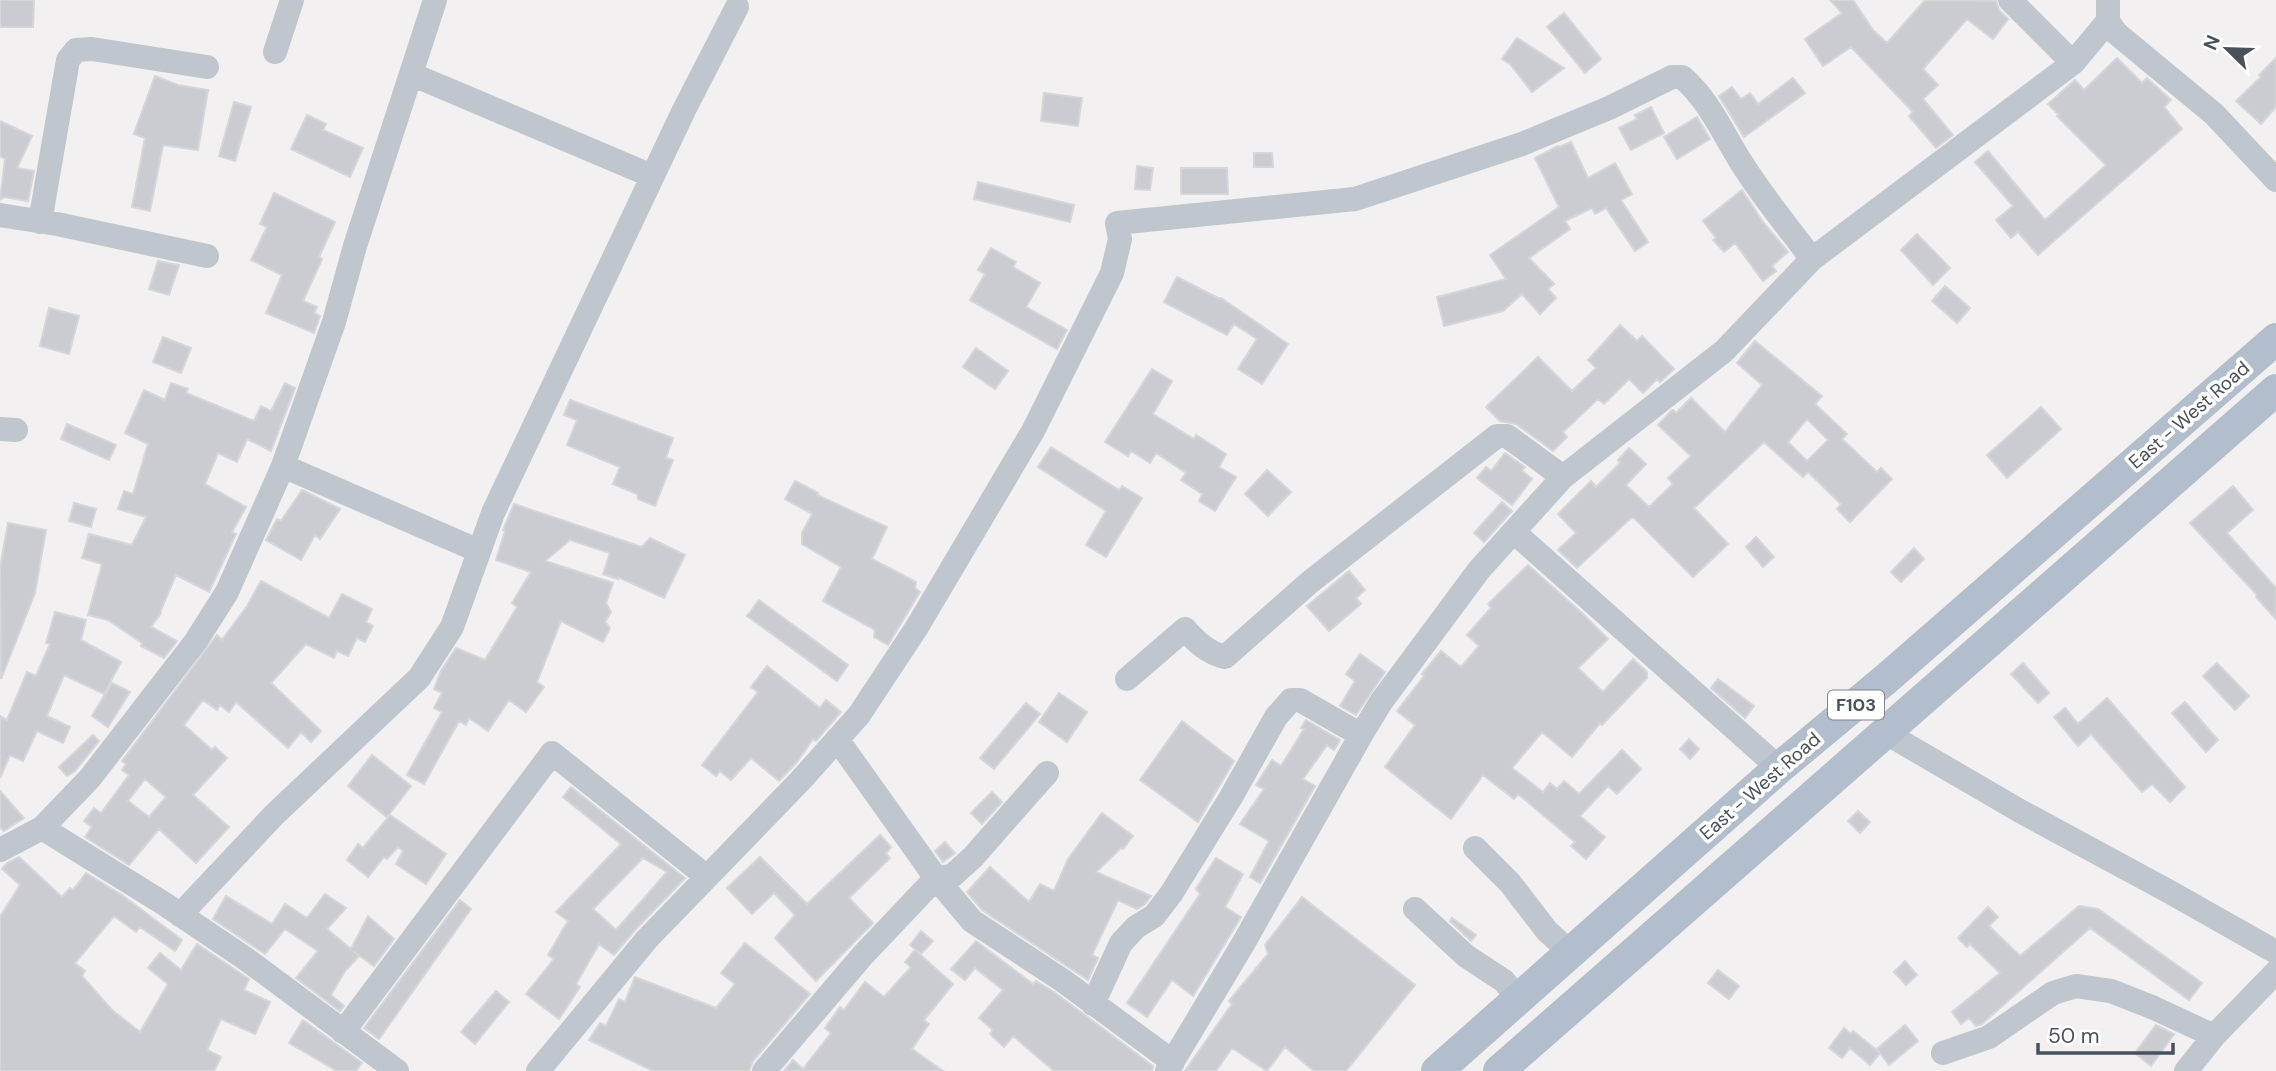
<svg xmlns="http://www.w3.org/2000/svg" width="2276" height="1071" viewBox="0 0 2276 1071" font-family="'DM Sans',sans-serif">
	<style>
		.building { fill: #caccd2; stroke: #d4d6da; stroke-width: 2; fill-rule: evenodd }
		.lines { fill: none; stroke-linecap: round; stroke-linejoin: round }
		.minor { stroke: #bfc6cd; stroke-width: 24 }
		.major { stroke: #b2becb; stroke-width: 32 }
		.labels { text-anchor: middle; dominant-baseline: central; stroke-width: 7; stroke-linejoin: round; paint-order: stroke }
		.shield { fill: #fff; stroke: #80868c; stroke-width: 2 }
		.shield-label { font-size: 18px; font-weight: bold; fill: #49525b }
		.street-label { font-size: 19px; fill: #49525b; stroke: #fff }
	</style>
	<rect width="100%" height="100%" fill="#f2f0f0"/>
	<!-- building -->
	<path class="building" d="M0 0H34L33 27H0Z
		M1830 0H1853L1873 30 1887 43 1925 0 1996 1 1999 10 2008 19 1993 39 1967 19 1923 69 1938 85 1923 99 1953 135 1936 148 1909 116 1913 112 1851 47 1823 66 1805 39 1842 13Z
		M1564 13 1601 59 1585 73 1547 27Z
		M1517 38 1564 68 1532 92 1510 64 1502 59Z
		M2117 58 2142 83 2147 78 2171 100 2164 107 2182 129 2038 255 2018 232 2011 238 1996 220 2013 206 1975 162 1988 151 2045 220 2106 165 2057 116 2059 115 2048 104 2075 80 2084 90Z
		M2276 58V107L2261 124 2236 101 2261 77 2259 75Z
		M155 76 178 85 208 90 198 150 163 145 150 211 132 207 145 138 134 134Z
		M1793 78 1805 93 1744 137 1719 96 1732 87 1741 99 1750 93 1758 104Z
		M1044 93 1082 98 1078 126 1041 121Z
		M234 102 251 107 235 161 219 156Z
		M1651 107 1664 133 1631 150 1619 128 1637 119 1635 115Z
		M307 115 326 124 323 130 363 148 350 177 291 149Z
		M1697 117 1710 139 1677 159 1664 137Z
		M0 121 32 136 17 168 34 171 28 201 4 197 0 200 5 159 0 156Z
		M1571 142 1588 178 1615 163 1632 194 1621 200 1648 242 1635 251 1606 208 1595 214 1592 208 1565 221 1570 229 1529 258 1554 284 1548 289 1556 298 1540 314 1522 294 1503 311 1444 326 1437 297 1506 279 1490 255 1559 207 1535 158 1558 146 1559 147Z
		M1254 153H1272L1273 167H1254Z
		M1137 166 1153 168 1150 190 1135 189Z
		M1181 168H1227L1228 194H1181Z
		M978 182 1074 205 1070 222 974 199Z
		M1742 190 1763 222 1788 252 1772 266 1776 271 1763 281 1735 243 1724 252 1713 240 1716 238 1703 221Z
		M274 193 335 222 319 257 322 259 303 301 317 307 314 313 320 316 314 333 266 313 282 275 251 260 267 227 260 224Z
		M1917 234 1950 268 1933 285 1901 250Z
		M991 248 1016 262 1013 267 1040 283 1026 307 1067 330 1057 349 970 300 985 274 978 270Z
		M158 261 179 265 169 295 149 289Z
		M1177 277 1220 299 1221 298 1288 344 1262 384 1238 369 1257 339 1234 324 1227 335 1164 302Z
		M1945 286 1970 308 1957 323 1932 301Z
		M49 308 79 316 69 354 40 346Z
		M1620 325 1637 341 1642 336 1674 369 1660 382 1657 379 1643 393 1629 379 1604 404 1598 399 1563 432 1567 437 1553 451 1516 424 1500 421 1486 407 1538 357 1572 391 1596 368 1588 360Z
		M163 337 191 348 181 373 153 362Z
		M1755 341 1822 396 1815 404 1847 434 1842 439 1877 472 1881 468 1892 479 1850 522 1837 509 1841 504 1808 472 1803 477 1764 442 1694 508 1728 544 1693 577 1634 518H1631L1577 568 1558 550 1576 533 1558 514 1591 481 1596 487 1620 463 1618 460 1629 448 1646 464 1626 485 1649 507 1673 484 1668 478 1691 456 1658 425 1671 411 1673 410 1676 413 1691 398 1725 432 1762 385 1737 363ZM1807 419 1828 440 1807 461 1788 442Z
		M976 348 1008 371 995 389 963 367Z
		M1152 369 1172 381 1153 414 1194 439 1196 435 1226 454 1219 467 1236 477 1215 511 1199 501 1202 494 1181 480 1186 473 1156 453 1150 463 1131 451 1128 456 1105 442Z
		M171 383 188 389 186 393 254 421 261 406 271 411 285 383 295 388 271 451 247 439 237 462 218 453 205 484 246 507 232 532 236 534 209 592 176 575 160 612 161 613 151 627 177 641 164 658 141 646 142 643 108 620 88 615 102 564 82 558 89 534 132 545 146 517 118 509 124 491 133 494 148 444 125 433 144 390 165 400Z
		M570 400 673 438 666 458 673 460 655 506 638 499 637 494 613 484 620 467 567 445 577 420 564 415Z
		M2041 407 2061 429 2007 478 1987 455Z
		M67 424 116 445 109 460 61 439Z
		M1051 447 1119 490 1122 486 1142 498 1106 557 1086 545 1106 511 1038 467Z
		M1505 453 1525 467 1522 471 1532 479 1512 505 1477 478 1486 467 1491 471Z
		M1267 470 1291 492 1268 516 1245 494Z
		M795 481 818 493 817 495 887 527 872 559 916 582 915 588 920 592 888 645 874 637 875 630 823 601 841 567 802 544V533L812 514 785 499Z
		M2233 486 2253 510 2227 533 2276 588V619L2256 597 2257 595 2190 523Z
		M302 490 340 509 320 539 315 535 301 560 266 540 277 519 281 521Z
		M1502 502 1512 511 1484 542 1474 533Z
		M74 503 96 509 91 527 69 521Z
		M514 504 642 547 650 538 685 555 664 598 618 577V579L603 574 610 553 570 540 545 561 613 583 606 603 611 612 605 622 610 628 603 642 561 621 537 682 544 687 526 712 509 700 488 731 469 718 466 725 459 721 424 784 407 775 442 712 434 708 442 693 434 689 441 671 456 648 485 660 517 607 512 603 531 572 496 560 505 531 503 530Z
		M8 523 46 530 35 593 1 679 0 568Z
		M1756 537 1774 557 1763 567 1746 547Z
		M1914 548 1924 559 1901 582 1891 572Z
		M1528 565 1582 613 1608 639 1578 668 1603 692 1633 659 1647 672V678L1602 725 1600 723 1572 757 1542 732 1512 768 1543 792 1550 783 1557 789 1564 781 1579 794 1622 750 1641 769 1617 794 1608 786 1580 816 1605 837 1586 859 1571 846 1575 842 1518 794 1514 799 1483 775 1451 819 1385 767 1415 725 1397 711 1424 676 1422 674 1441 651 1461 667 1479 646 1467 635 1491 608 1488 604Z
		M1349 571 1365 590 1356 598 1361 604 1329 631 1307 606Z
		M261 581 329 618 342 594 372 609 366 622 373 626 365 642 357 638 348 656 337 651 334 658 306 644 271 683 321 731 311 742 301 732 288 748 236 702 229 712 220 705 217 710 203 700 184 725 212 750 215 747 227 758 193 795 229 827 196 863 159 829 129 865 85 837 92 827 84 821 94 808 101 813 129 775 122 770 126 764 122 761 217 635 222 640 247 606ZM145 779 166 797 149 817 128 801Z
		M759 600 848 665 837 681 747 616Z
		M55 612 86 620 81 640 121 662 104 694 64 675 47 716 70 727 63 743 37 731 23 761 10 755 0 778V716L7 720 27 672 36 676 50 644 46 643Z
		M1360 654 1385 672 1356 715 1340 706 1355 681 1346 674Z
		M2023 663 2049 693 2038 703 2011 674Z
		M2217 663 2249 696 2235 710 2203 676Z
		M767 666 820 708 826 700 841 712 816 741 813 739 797 762 779 781 751 758 731 780 720 771 716 776 702 765 758 692 751 687Z
		M1718 679 1754 706 1745 718 1711 688Z
		M112 683 130 692 108 727 92 716Z
		M1059 693 1087 712 1067 742 1039 722Z
		M2107 698 2185 787 2170 802 2152 784 2142 792 2091 734 2078 746 2054 717 2065 708 2078 724Z
		M2185 702 2218 740 2206 752 2172 713Z
		M1026 703 1040 714 994 769 980 758Z
		M1306 720 1340 740 1334 750 1327 745 1303 779 1315 786 1260 883 1250 877 1269 841 1240 824 1264 789 1256 785 1272 760 1281 766 1304 729 1301 728Z
		M1182 721 1234 761 1198 822 1140 780Z
		M93 735 99 741 75 771 67 776 59 767Z
		M1689 739 1699 749 1690 759 1680 749Z
		M372 755 411 786 387 817 348 786Z
		M571 787 685 878 636 929 614 955 599 944 576 984 580 987 559 1019 526 994 554 959 548 955 568 921 556 912 621 844 563 797ZM643 858 667 872 616 930 593 909Z
		M0 791 24 818 4 831 0 827Z
		M992 792 1002 802 982 824 971 813Z
		M1858 811 1870 822 1860 833 1848 821Z
		M1102 813 1133 836 1123 849 1121 848 1096 872 1151 896 1144 905 1137 909 1118 900 1092 955 1098 958 1088 980 982 910 967 892 990 867 1029 902 1040 884 1054 891 1068 859Z
		M390 815 446 854 426 884 396 864 403 851 398 847 387 859 384 857 368 877 347 860 358 844 363 848Z
		M880 835 891 847 886 854 890 858 849 898 873 923 816 981 775 938 795 915 774 893 752 914 727 888 760 857 807 904Z
		M945 842 955 853 943 862 935 851Z
		M19 857 62 897 70 888 73 890 86 873 122 895 182 940 175 951 140 927 136 932 114 916 75 963 85 971 82 976 112 1010 140 1032 168 984 148 968 160 953 181 970 197 944 249 979 244 990 270 1002 255 1034 221 1019 207 1050 221 1057 214 1071H0V917L20 885 2 869 7 863Z
		M1216 858 1243 874 1225 907 1241 917 1193 996 1172 980 1147 1017 1127 1003 1200 894 1196 889Z
		M325 894 346 908 327 929 351 949 368 916 394 939 374 966 353 951 359 956 345 971 331 995 344 1006 340 1011 296 978 318 951 285 929 265 954 213 919 226 896 272 924 285 904 307 918Z
		M1302 897 1415 985 1346 1071H1314L1285 1047 1267 1071 1232 1048 1216 1071H1185L1232 1004 1229 1001 1268 954 1265 945Z
		M460 900 471 909 379 1039 364 1028Z
		M2079 906 2098 909 2202 983 2189 1000 2090 928 1982 1024 1976 1026 1969 1018 1961 1024 1952 1012 2000 973 1970 944 1967 947 1958 938 1988 907 1998 917 1989 926 2020 956Z
		M1452 918 1476 935 1471 941 1450 921Z
		M921 931 933 941 921 954 910 945Z
		M976 941 1033 984 1036 981 1054 992 1153 1066 1152 1071H1054L1013 1036 1004 1047 990 1034 993 1030 979 1018 1003 990 975 968 965 980 951 969Z
		M745 943 810 994 753 1061 749 1071H653L589 1040 600 1023 606 1026 619 999 625 1002 635 977 716 1008 735 984 721 973Z
		M915 950 953 984 924 1020 929 1024 912 1049 943 1071H784L793 1060 803 1069 831 1033 825 1028 840 1007 844 1010 865 982 884 997 911 967 905 962Z
		M1905 961 1917 975 1906 985 1894 972Z
		M1718 970 1739 986 1729 999 1708 983Z
		M496 991 509 1002 475 1044 461 1032Z
		M303 1020 362 1063 356 1071H337L289 1043Z
		M1905 1025 1918 1041 1889 1065 1877 1049Z
		M2156 1025 2174 1034 2151 1066 2135 1053Z
		M1844 1028 1851 1034 1853 1031 1880 1053 1870 1065 1850 1048 1842 1058 1829 1048Z"/>
	<g class="lines">
		<!-- minor -->
		<path class="minor" d="M2010 0 2073 63
			M2108 0V21L2116 33 2214 114 2276 180
			M275 52 292 0
			M411 74 652 176
			M0 215 57 224 207 256
			M40 222 68 60 76 50 92 49 207 67
			M0 429 16 430
			M283 466 479 551
			M1515 533 1779 768
			M1127 679 1185 629C1196 642 1208 653 1225 657L1310 582 1497 436H1507L1563 477
			M1886 733 2020 811 2168 891 2276 952
			M837 739 936 878 972 921 1062 980 1173 1062
			M42 828 163 903 246 959 397 1071
			M1475 848 1510 883 1547 931 1571 953
			M0 850 42 828 90 778 196 641 227 592 283 466 334 322 355 246 435 0
			M1415 909 1466 956 1504 981 1518 999
			M180 915 274 815 419 678 452 627 493 513 684 110 737 7
			M1093 1004 1121 943 1136 927 1154 916 1171 894 1231 797 1276 717 1291 700H1300L1361 735
			M343 1032 552 753 707 877
			M1943 1053 1989 1037 2053 993 2076 986 2111 991 2154 1008 2214 1036
			M538 1071 647 939 800 781 859 715 917 627 1033 431 1112 273 1120 239 1117 223 1355 199 1522 144 1609 108 1672 77H1682C1709 100 1722 132 1741 162 1762 196 1788 227 1812 259
			M764 1071 863 955 936 878 952 876 973 857 1047 773
			M1167 1071 1243 944 1361 735 1381 702 1479 570 1563 477 1724 351 1812 259 2073 63 2108 21
			M2186 1071 2214 1036 2276 972"/>
		<!-- major -->
		<path class="major" d="M1437 1071 1779 768 1886 679 2276 339
			M1499 1071 2276 390"/>
	</g>
	<g class="labels">
		<!-- shield labels -->
		<rect class="shield" x="1828" y="690.5" width="56" height="29" rx="5"/>
		<g class="shield-label">
			<text x="1856" y="705">F103</text>
		</g>
		<!-- street labels -->
		<g class="street-label">
			<text transform="translate(2189 415) rotate(-41)">East - West Road</text>
			<text transform="translate(1760 786) rotate(-41)">East - West Road</text>
		</g>
	</g>
	<!-- north arrow -->
	<g transform="translate(2227 49) rotate(293)" stroke="#ffffff" stroke-width="5" paint-order="stroke">
	<path d="M0-5L12 26L0 18L-12 26Z" fill="#49525b"/>
	<text y="-10" font-size="19" font-weight="bold" text-anchor="middle" fill="#49525b">N</text>
	</g>
	<!-- scale -->
	<path d="M2038 1043v10h135v-10" fill="none" stroke="#49525b" stroke-width="3.5"/>
	<text x="2048" y="1043" font-size="21" fill="#49525b" stroke="#ffffff" stroke-width="5" paint-order="stroke">50 m</text>
</svg>
